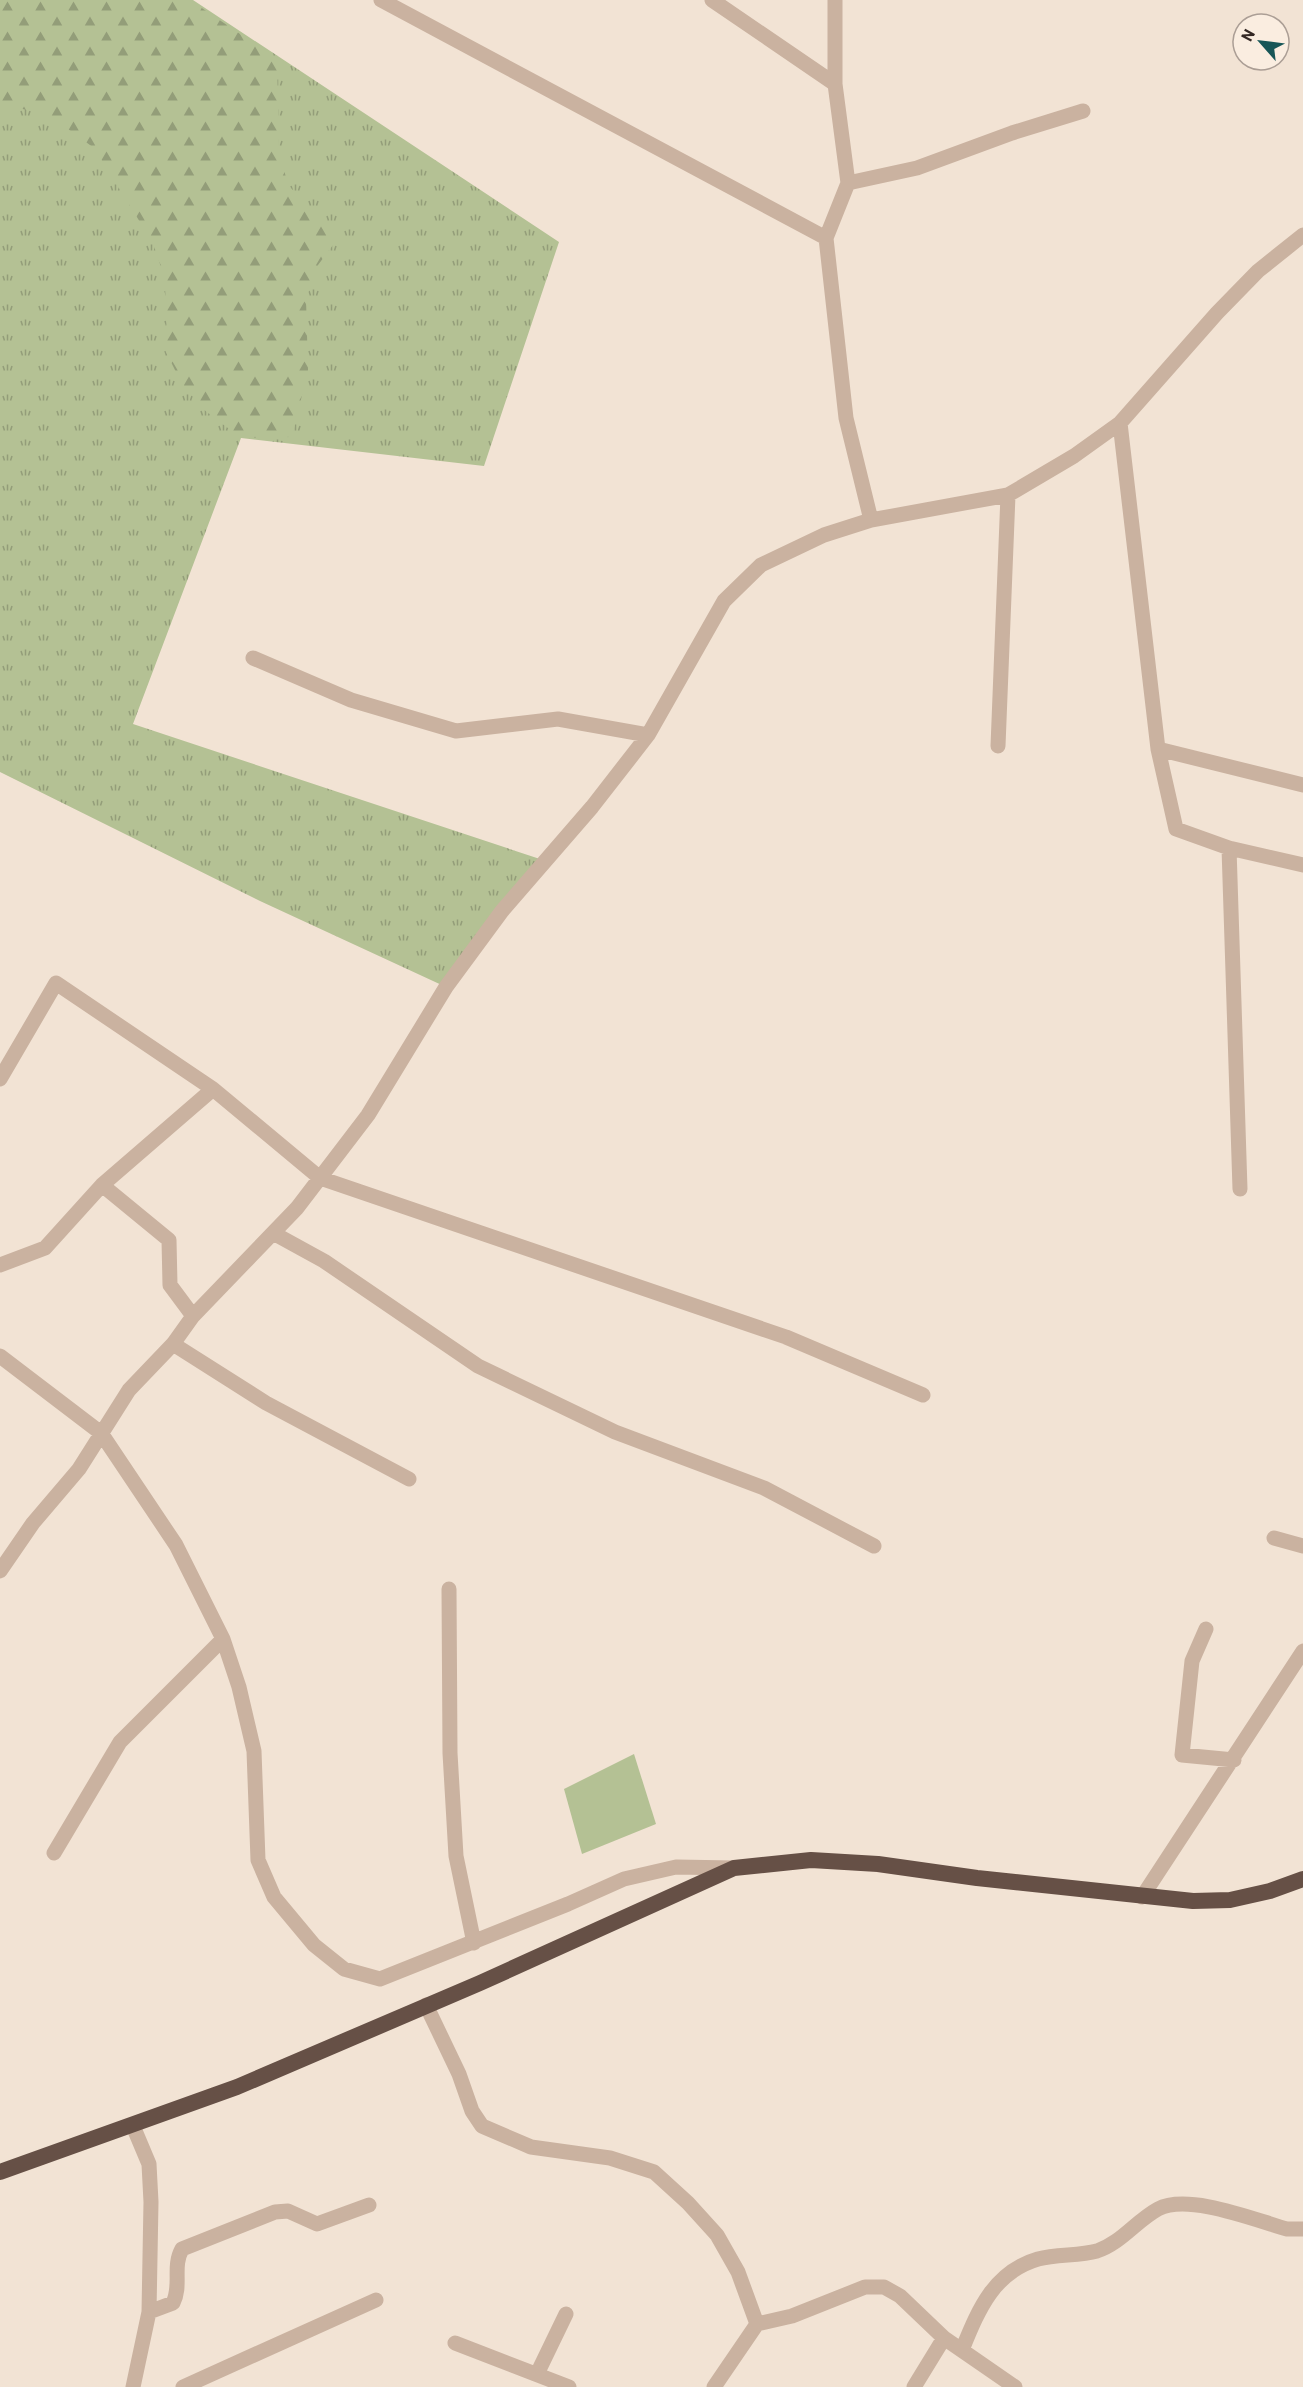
<svg xmlns="http://www.w3.org/2000/svg" width="1303" height="2387" viewBox="0 0 1303 2387" font-family="Barlow,sans-serif">
	<style>
		.grass { fill: url(#grass-tufts) }
		.forest { fill: url(#forest-firs) }
		.pitch { fill: #b4c194 }
		.lines { fill: none; stroke-linecap: round; stroke-linejoin: round }
		.minor { stroke: #cab2a0; stroke-width: 15 }
		.trunk { stroke: #665046; stroke-width: 16 }
	</style>
	<defs>
		<pattern id="grass-tufts" width="24" height="20" patternUnits="userSpaceOnUse" patternTransform="scale(1.5)"><rect width="24" height="20" fill="#b4c194"/><path d="M3 7l-1-3M5 7V3M7 7l1-3M15 17l-1-3M17 17v-4M19 17l1-3" fill="none" stroke="#939d79"/></pattern>
		<pattern id="forest-firs" width="22" height="20" patternUnits="userSpaceOnUse" patternTransform="scale(1.5)"><rect width="22" height="20" fill="#b4c194"/><path d="M5 1l3.5 6h-7zM16 11l3.5 6h-7z" fill="#939d79"/></pattern>
	</defs>
	<rect width="100%" height="100%" fill="#f2e3d4"/>
	<!-- grass -->
	<path class="grass" d="M0 0H193L559 242 484 466 241 438 133 724 546 861 446 987 260 901 0 772Z"/>
	<!-- forest -->
	<path class="forest" d="M0 0H190L277 59 279 151 288 185 339 237 318 265 306 299 308 370 292 437 241 438 203 409 181 382 165 350 167 314 164 276 153 243 94 148 64 126 34 112 0 103Z"/>
	<!-- pitch -->
	<path class="pitch" d="M634 1754 656 1824 582 1854 564 1789Z"/>
	<g class="lines">
		<!-- minor -->
		<path class="minor" d="M381 0 826 238
			M712 0 835 84V0
			M835 84 848 183 826 238 846 418 871 520
			M848 183 917 168 1012 133 1083 111
			M1120 423 1158 749 1176 829 1229 848 1303 865
			M253 658 351 700 456 731 558 719 648 735
			M998 746 1008 495
			M1158 749 1303 785
			M1229 848 1240 1189
			M0 1079 56 983 213 1089
			M102 1185 169 1240 170 1285 193 1316
			M273 1233 324 1261 478 1366 615 1432 764 1488 874 1546
			M0 1265 45 1248 102 1185 213 1089 320 1178 786 1337 923 1395
			M173 1344 266 1403 409 1479
			M0 1356 101 1433 176 1545 223 1639 239 1687 254 1751 258 1860 274 1897 314 1945 344 1969 380 1979 568 1904 624 1879 676 1867 734 1868
			M1274 1538 1303 1546
			M0 1571 33 1523 79 1469 129 1390 173 1344 193 1316 297 1208 368 1115 446 987 502 911 592 807 648 735 724 601 761 565 824 535 871 520 1008 495 1074 456 1120 423 1217 313 1258 271 1303 235
			M449 1589 450 1753 456 1856 474 1943
			M1206 1629 1192 1661 1182 1755 1234 1760
			M54 1853 120 1742 223 1639
			M1142 1897 1303 1651
			M426 2005 459 2074 472 2111 482 2126 531 2147 610 2158 654 2172 688 2203 717 2235 738 2272 757 2324
			M149 2312 173 2303C182 2285 172 2267 182 2249L275 2212 288 2211 317 2224 369 2205
			M455 2343 569 2387
			M962 2350C978 2311 993 2272 1038 2259 1057 2254 1079 2256 1097 2251 1121 2243 1136 2221 1158 2209 1188 2193 1255 2220 1287 2229H1303
			M537 2374 566 2314
			M133 2387 149 2312 151 2202 149 2164 133 2126
			M183 2387 376 2300
			M714 2387 757 2324 792 2316 865 2287H884L900 2296 944 2338 1015 2387
			M914 2387 944 2338"/>
		<!-- trunk -->
		<path class="trunk" d="M0 2172 237 2087 480 1983 734 1868 811 1860 878 1864 977 1878 1193 1901 1230 1900 1270 1891 1303 1879"/>
	</g>
	<!-- north arrow -->
	<g transform="translate(1261 42) rotate(298)"><circle r="28" fill="#faede0" stroke="#ab9e95" stroke-width="1.5"/>
	<path d="M0-4.5L10 22L0 15L-10 22Z" fill="#175657"/>
	<text y="-9" font-size="16" font-weight="bold" text-anchor="middle" fill="#342824">N</text>
	</g>
</svg>
